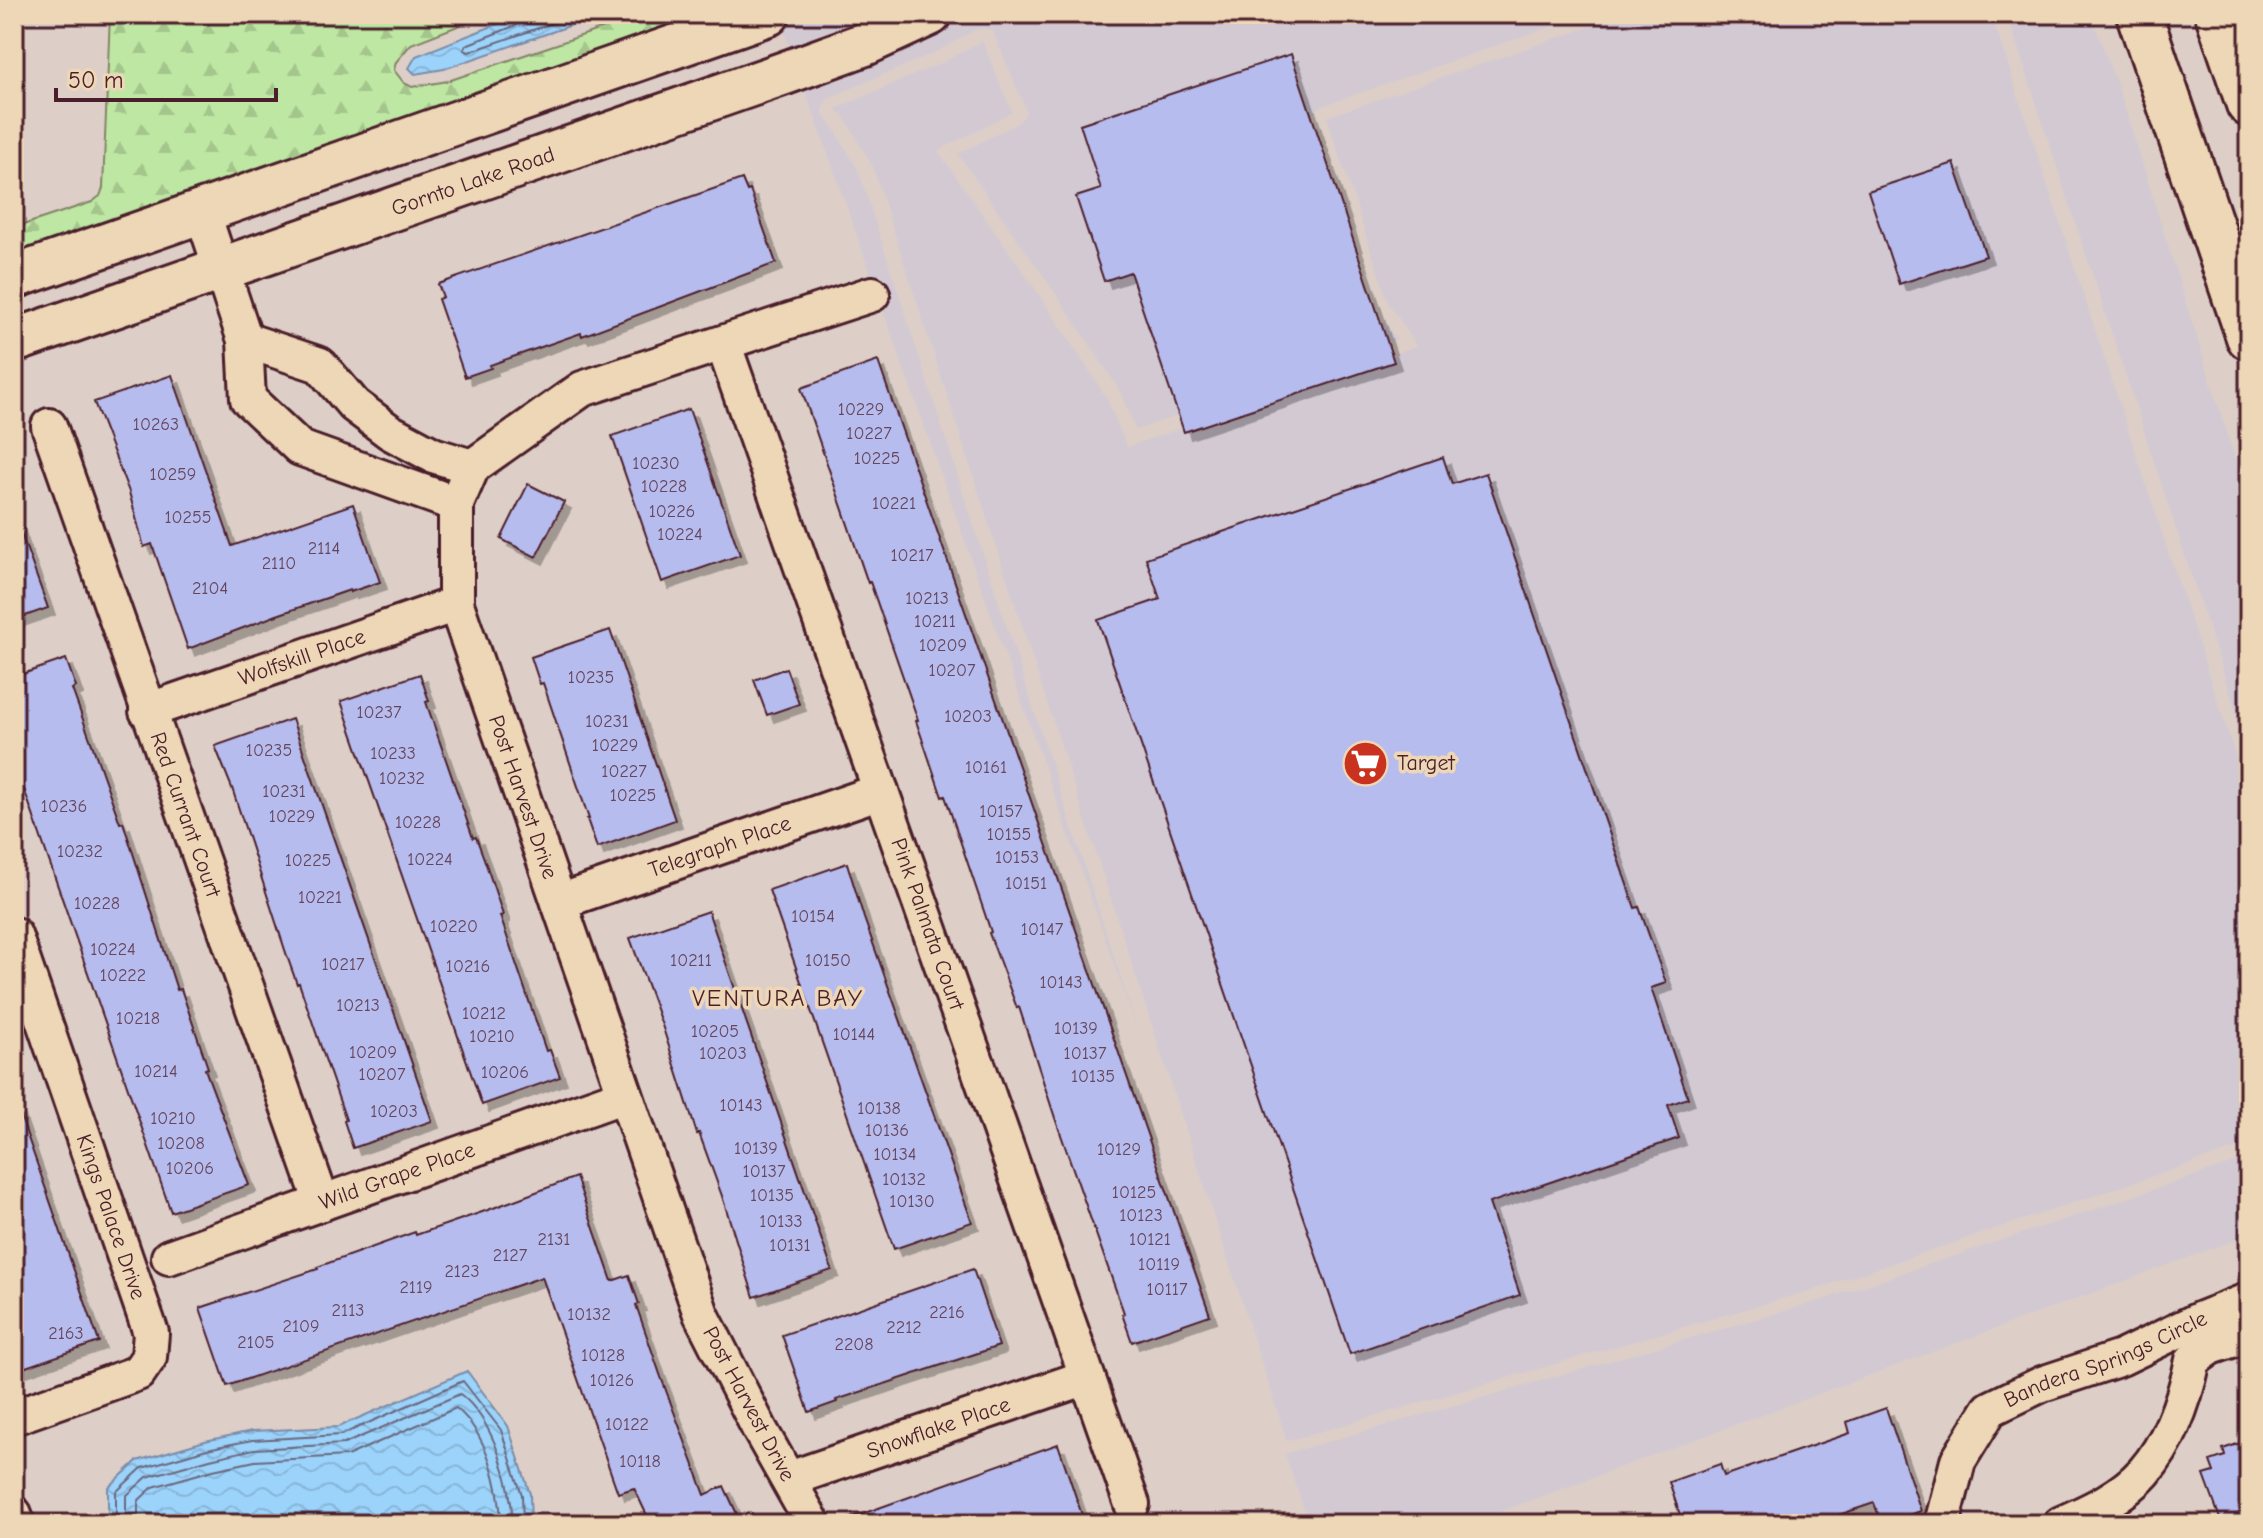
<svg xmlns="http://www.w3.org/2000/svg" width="2263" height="1538" viewBox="0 0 2263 1538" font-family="'Comic Neue',sans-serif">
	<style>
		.built { fill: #d2c9d3 }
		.forest { fill: url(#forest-firs); stroke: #848367; stroke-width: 2 }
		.water { fill: url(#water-waves); stroke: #7b8ba8; stroke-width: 2 }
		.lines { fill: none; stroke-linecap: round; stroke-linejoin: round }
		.shore { stroke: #6a677e; stroke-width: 2 }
		.building { fill: #b7bcee; stroke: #4a1f2b; stroke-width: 2; filter: url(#shadow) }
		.minor-casing { stroke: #4a1f2b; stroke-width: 40 }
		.tertiary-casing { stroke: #4a1f2b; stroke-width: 48 }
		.secondary-casing { stroke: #4a1f2b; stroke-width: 50 }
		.minor { stroke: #edd7b6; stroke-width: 34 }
		.tertiary { stroke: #edd7b6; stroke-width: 42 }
		.secondary { stroke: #edd7b6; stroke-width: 44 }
		.labels { text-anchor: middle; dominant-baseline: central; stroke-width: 7; stroke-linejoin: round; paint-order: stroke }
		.number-label { font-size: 18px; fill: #65465c }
		.street-label { font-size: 22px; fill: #4a1f2b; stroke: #edd7b6 }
		.poi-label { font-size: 22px; fill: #4a1f2b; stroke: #edd7b6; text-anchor: start }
		.neighbourhood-label { font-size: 24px; letter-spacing: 2px; fill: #4a1f2b; stroke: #edd7b6 }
	</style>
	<defs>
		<pattern id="forest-firs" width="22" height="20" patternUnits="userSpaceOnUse" patternTransform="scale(2)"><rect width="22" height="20" fill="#bde7a3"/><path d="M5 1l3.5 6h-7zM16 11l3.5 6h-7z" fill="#a4c68c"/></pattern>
		<pattern id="water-waves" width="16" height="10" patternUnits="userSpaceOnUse" patternTransform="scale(2)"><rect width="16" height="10" fill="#9bd3fb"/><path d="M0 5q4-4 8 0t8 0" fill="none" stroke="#87b5d7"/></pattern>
		<filter id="shadow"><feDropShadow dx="7" dy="7" stdDeviation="0" flood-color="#0004"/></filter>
	</defs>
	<rect width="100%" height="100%" fill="#ddcfc7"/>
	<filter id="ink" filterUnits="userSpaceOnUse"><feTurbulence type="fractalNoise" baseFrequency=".0125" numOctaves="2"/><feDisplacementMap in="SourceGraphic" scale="16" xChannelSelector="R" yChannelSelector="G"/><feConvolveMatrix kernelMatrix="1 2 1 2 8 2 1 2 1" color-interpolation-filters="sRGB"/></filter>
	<g filter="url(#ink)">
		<!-- built -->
		<path class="built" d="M811 14H896L793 55 782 25Z
			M961 14H1587L1319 107 1313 113V121L1374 307 1396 339 1136 430 1119 389 1059 298 958 154 1018 123 1026 114 1025 106 993 32 985 28 975 30 938 51 831 97 823 104V116L832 125 859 172 1139 1034 803 83 910 41Z
			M1627 14H1991L2249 797V1144L1812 1290 1287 1441 873 167 844 116 836 109 944 62 982 41 1012 112 938 151 1047 306 1106 397 1127 447 1417 346 1388 302 1327 117Z
			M2007 14H2090L2119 90 2249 503V751Z
			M2249 1158V1235L1466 1524H1309L1285 1454 1816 1302Z"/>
		<!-- forest -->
		<path class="forest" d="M110 14H489L411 44 396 62 394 70 404 83 412 87 448 81 645 14H723L14 260V228L92 202 100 196 103 188Z"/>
		<!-- water -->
		<path class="water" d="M523 14H604L444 69 415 74 409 68 416 56Z
			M467 1371 508 1426 530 1494 531 1524H108V1488L137 1461 205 1441 252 1431 338 1427Z"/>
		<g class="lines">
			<!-- shore -->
			<path class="shore" d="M522 14 517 25 466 45 464 50 469 52 579 14
				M116 1524V1492L142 1468 207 1449 252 1440 341 1435 463 1381 501 1430 522 1495 523 1524
				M126 1524V1496L147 1477 210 1459 254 1449 344 1444 460 1394C494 1420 511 1482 513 1524
				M138 1524V1501L153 1487 213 1470 255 1461 347 1456 456 1408C487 1433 500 1486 501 1524"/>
		</g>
		<!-- building -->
		<path class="building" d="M1291 54 1394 362 1184 432 1130 272 1104 281 1076 197 1101 189 1080 124Z
			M1954 163 1986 256 1899 284 1868 191Z
			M742 179 747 191 750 190 776 263 582 336 581 333 490 365 491 368 465 377 438 299 443 297 438 284Z
			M878 361 1210 1315 1132 1342 1122 1314 1124 1313 1055 1118 1019 1007 1017 1008 999 960 989 933 991 932 945 796 942 797 925 747 916 721 918 720 870 582 868 583 801 388Z
			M172 375 232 546 353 504 380 582 350 592V590L277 615 188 649 152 544 144 547 129 492 94 402Z
			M689 409 740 555 662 582 612 436Z
			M1443 457 1452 484 1486 473 1635 908 1639 907 1666 983 1651 988 1688 1098 1668 1105 1679 1138 1489 1203 1520 1295 1350 1354 1098 620 1160 599 1146 558Z
			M528 484 564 502 536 557 501 539Z
			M18 525 48 608 14 620V526Z
			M610 630 675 820 597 848 587 819H589L543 683 540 684 531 657Z
			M66 659 76 687 72 689 98 761 120 823 123 822 177 990 181 989 208 1068 205 1069 249 1185 171 1212 14 760V677Z
			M786 668 799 704 767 715 754 680Z
			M420 674 429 701 426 702 473 838 476 837 486 864 503 915 500 916 546 1051 550 1050 560 1077 482 1105 341 701Z
			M292 719 432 1121 353 1148 344 1121 346 1120 299 983 297 984 287 956 232 788 215 746Z
			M847 863 864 918 972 1222 894 1249 769 890Z
			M708 911 832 1270 754 1297 722 1196 699 1133 697 1134 663 1028 630 938Z
			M18 1109 99 1342 14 1371V1110Z
			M576 1177 612 1281 629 1275 639 1304 636 1305 661 1377 705 1495 724 1486 737 1514 734 1516 738 1524H651L634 1488 618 1493 542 1277 227 1386 200 1308 318 1269 317 1267 415 1232 416 1235 488 1210Z
			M973 1269 999 1346 836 1400 837 1402 809 1412 782 1335Z
			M1886 1408 1921 1511 1882 1524 1874 1503 1830 1518 1832 1524H1683L1669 1482 1720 1464 1724 1476 1850 1433 1847 1422Z
			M2249 1440V1524H2222L2204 1475 2214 1472 2210 1461 2225 1456 2223 1449Z
			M1058 1444 1085 1524H845V1520Z"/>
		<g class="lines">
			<defs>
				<g id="minor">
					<path d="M202 211 245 340 248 399 300 448 456 504"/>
					<path d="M245 340 320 365 354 405 390 432 433 455 472 467"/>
					<path id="s1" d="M723 343 1132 1504"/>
					<path id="s2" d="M49 426 322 1203"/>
					<path id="s3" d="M147 711 456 604"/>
					<path id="s4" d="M559 902 881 791"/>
					<path id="s5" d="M14 935 151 1333 149 1357 138 1373 14 1417"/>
					<path id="s6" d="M169 1257 625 1095"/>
					<path id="s7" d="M789 1479 1087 1377"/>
					<path d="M14 1514 17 1524"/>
					<path d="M813 1524 760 1430 701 1314 456 604V504L472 467 582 389 872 294"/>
					<path id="s8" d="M1946 1524 1944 1516 1958 1461 1990 1409 2042 1384 2121 1358 2201 1319 2249 1300"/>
					<path d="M2061 1524C2090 1511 2122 1497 2144 1472 2170 1442 2185 1398 2193 1360L2211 1347 2249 1334"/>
				</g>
				<g id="tertiary">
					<path d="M14 277 768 14"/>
					<path id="s9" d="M14 341 785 73 865 44 930 14"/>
				</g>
				<path id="secondary" d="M2139 14 2249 337
					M2218 14 2249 104"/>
			</defs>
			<!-- minor casing -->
			<use href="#minor" class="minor-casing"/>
			<!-- tertiary casing -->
			<use href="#tertiary" class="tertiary-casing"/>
			<!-- secondary casing -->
			<use href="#secondary" class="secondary-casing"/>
			<!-- minor -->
			<use href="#minor" class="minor"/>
			<!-- tertiary -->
			<use href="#tertiary" class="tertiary"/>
			<!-- secondary -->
			<use href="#secondary" class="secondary"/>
		</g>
	</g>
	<!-- icons -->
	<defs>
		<symbol id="supermarket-disc" viewBox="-11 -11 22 22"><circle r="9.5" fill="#c8321e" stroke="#edd7b6"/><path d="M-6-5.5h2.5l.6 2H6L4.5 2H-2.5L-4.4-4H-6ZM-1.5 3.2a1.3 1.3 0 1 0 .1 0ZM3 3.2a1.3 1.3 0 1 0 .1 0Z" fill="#fff"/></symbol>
	</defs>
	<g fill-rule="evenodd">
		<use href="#supermarket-disc" x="1340" y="738" width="51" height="51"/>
	</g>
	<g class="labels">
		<!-- number labels -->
		<g class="number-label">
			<text x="861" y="409">10229</text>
			<text x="156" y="424">10263</text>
			<text x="869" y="433">10227</text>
			<text x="877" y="458">10225</text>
			<text x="656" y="463">10230</text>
			<text x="173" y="474">10259</text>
			<text x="664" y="486">10228</text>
			<text x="894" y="503">10221</text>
			<text x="672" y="511">10226</text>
			<text x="188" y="517">10255</text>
			<text x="680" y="534">10224</text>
			<text x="324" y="548">2114</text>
			<text x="912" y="555">10217</text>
			<text x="279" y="563">2110</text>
			<text x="210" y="588">2104</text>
			<text x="927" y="598">10213</text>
			<text x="935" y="621">10211</text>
			<text x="943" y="645">10209</text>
			<text x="952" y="670">10207</text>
			<text x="591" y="677">10235</text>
			<text x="379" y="712">10237</text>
			<text x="968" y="716">10203</text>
			<text x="607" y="721">10231</text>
			<text x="615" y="745">10229</text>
			<text x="269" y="750">10235</text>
			<text x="393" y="753">10233</text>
			<text x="986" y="767">10161</text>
			<text x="624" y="771">10227</text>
			<text x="402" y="778">10232</text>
			<text x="284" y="791">10231</text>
			<text x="633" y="795">10225</text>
			<text x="64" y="806">10236</text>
			<text x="1001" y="811">10157</text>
			<text x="292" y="816">10229</text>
			<text x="418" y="822">10228</text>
			<text x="1009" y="834">10155</text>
			<text x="80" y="851">10232</text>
			<text x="1017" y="857">10153</text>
			<text x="430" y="859">10224</text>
			<text x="308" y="860">10225</text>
			<text x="1026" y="883">10151</text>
			<text x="320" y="897">10221</text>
			<text x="97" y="903">10228</text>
			<text x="813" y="916">10154</text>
			<text x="454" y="926">10220</text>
			<text x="1042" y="929">10147</text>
			<text x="113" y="949">10224</text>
			<text x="691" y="960">10211</text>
			<text x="828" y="960">10150</text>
			<text x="343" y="964">10217</text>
			<text x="468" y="966">10216</text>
			<text x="123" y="975">10222</text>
			<text x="1061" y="982">10143</text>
			<text x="358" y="1005">10213</text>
			<text x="484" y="1013">10212</text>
			<text x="138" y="1018">10218</text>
			<text x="1076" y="1028">10139</text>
			<text x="715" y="1031">10205</text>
			<text x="854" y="1034">10144</text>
			<text x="492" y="1036">10210</text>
			<text x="373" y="1052">10209</text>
			<text x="723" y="1053">10203</text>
			<text x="1085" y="1053">10137</text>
			<text x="156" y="1071">10214</text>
			<text x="505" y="1072">10206</text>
			<text x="382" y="1074">10207</text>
			<text x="1093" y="1076">10135</text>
			<text x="741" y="1105">10143</text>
			<text x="879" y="1108">10138</text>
			<text x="394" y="1111">10203</text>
			<text x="173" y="1118">10210</text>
			<text x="887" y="1130">10136</text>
			<text x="181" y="1143">10208</text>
			<text x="756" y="1148">10139</text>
			<text x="1119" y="1149">10129</text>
			<text x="895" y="1154">10134</text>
			<text x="190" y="1168">10206</text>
			<text x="764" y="1171">10137</text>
			<text x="904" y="1179">10132</text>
			<text x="1134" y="1192">10125</text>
			<text x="772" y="1195">10135</text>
			<text x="912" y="1201">10130</text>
			<text x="1141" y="1215">10123</text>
			<text x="781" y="1221">10133</text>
			<text x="554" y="1239">2131</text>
			<text x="1150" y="1239">10121</text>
			<text x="790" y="1245">10131</text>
			<text x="510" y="1255">2127</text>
			<text x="1159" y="1264">10119</text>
			<text x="462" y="1271">2123</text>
			<text x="416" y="1287">2119</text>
			<text x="1167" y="1289">10117</text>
			<text x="348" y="1310">2113</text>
			<text x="947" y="1312">2216</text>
			<text x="589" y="1314">10132</text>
			<text x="301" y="1326">2109</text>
			<text x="904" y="1327">2212</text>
			<text x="66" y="1333">2163</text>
			<text x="256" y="1342">2105</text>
			<text x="854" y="1344">2208</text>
			<text x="603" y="1355">10128</text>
			<text x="612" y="1380">10126</text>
			<text x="627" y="1424">10122</text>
			<text x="640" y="1461">10118</text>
		</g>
		<!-- street labels -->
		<g class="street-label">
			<text stroke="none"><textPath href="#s9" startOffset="486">Gornto Lake Road</textPath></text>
			<text stroke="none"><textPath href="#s3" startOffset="164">Wolfskill Place</textPath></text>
			<text transform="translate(523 797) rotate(71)">Post Harvest Drive</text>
			<text stroke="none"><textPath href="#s2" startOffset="412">Red Currant Court</textPath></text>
			<text stroke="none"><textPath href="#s4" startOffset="170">Telegraph Place</textPath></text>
			<text stroke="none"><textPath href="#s1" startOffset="616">Pink Palmata Court</textPath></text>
			<text stroke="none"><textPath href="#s6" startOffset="242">Wild Grape Place</textPath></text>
			<text stroke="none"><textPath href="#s5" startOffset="298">Kings Palace Drive</textPath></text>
			<text stroke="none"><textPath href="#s8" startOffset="252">Bandera Springs Circle</textPath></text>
			<text transform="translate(749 1404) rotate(62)">Post Harvest Drive</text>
			<text stroke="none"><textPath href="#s7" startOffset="158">Snowflake Place</textPath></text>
		</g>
		<!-- poi labels -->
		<g class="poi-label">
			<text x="1397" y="763">Target</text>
		</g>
		<!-- neighbourhood labels -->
		<g class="neighbourhood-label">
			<text x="778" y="998">VENTURA BAY</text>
		</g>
	</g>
	<!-- margin -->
	<rect width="2263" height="1538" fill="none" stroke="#edd7b6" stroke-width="48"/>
	<rect x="24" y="24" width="2215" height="1490" fill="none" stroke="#4a1f2b" stroke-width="3" filter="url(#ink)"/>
	<!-- scale -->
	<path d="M56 88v12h220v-12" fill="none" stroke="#4a1f2b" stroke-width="4"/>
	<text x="68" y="88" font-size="24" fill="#4a1f2b" stroke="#edd7b6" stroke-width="6" paint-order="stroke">50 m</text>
</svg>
